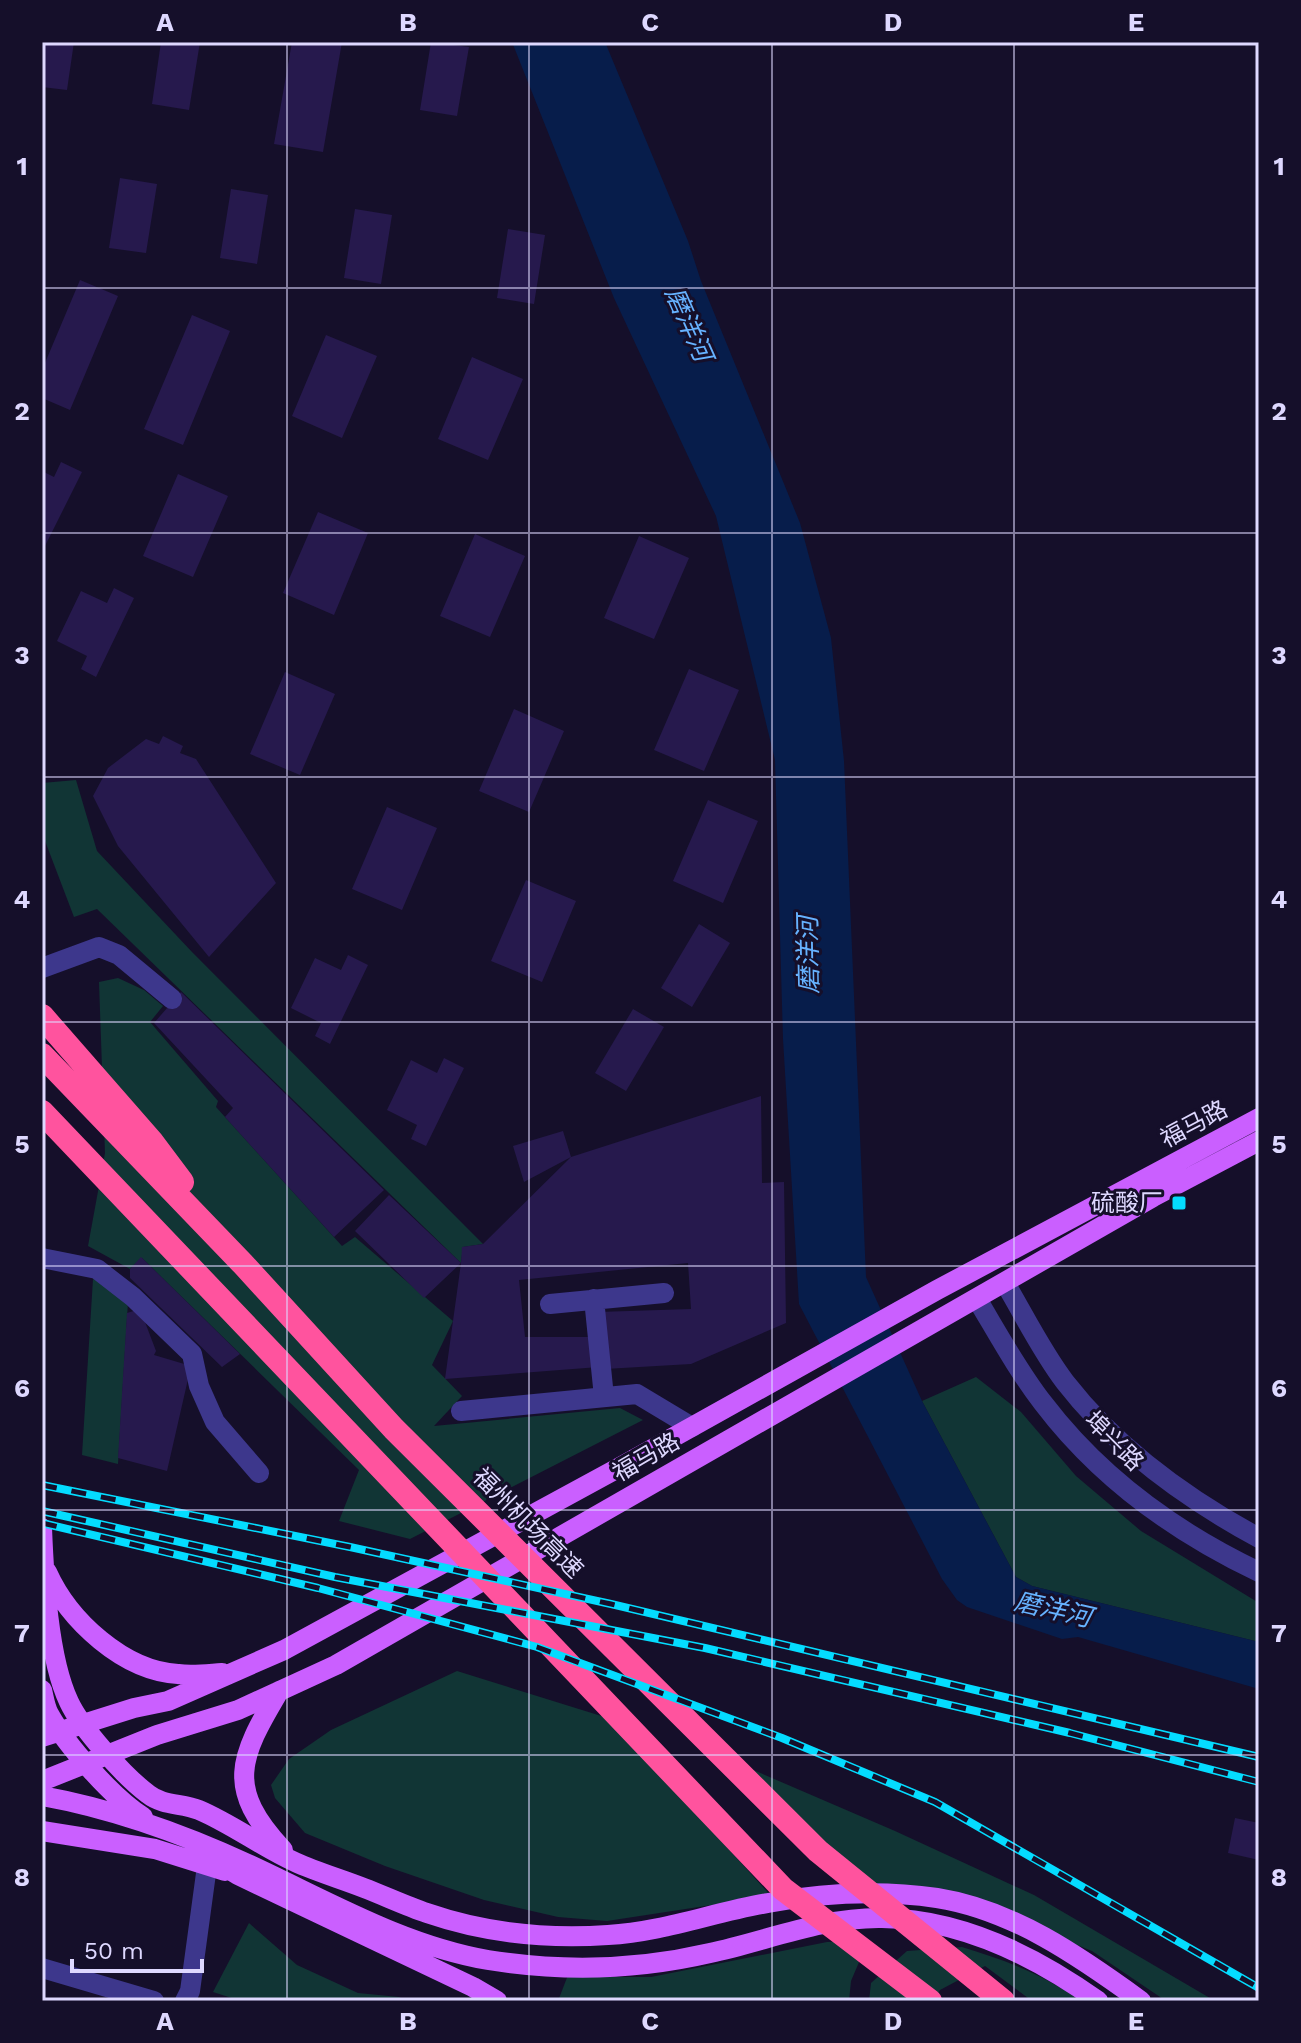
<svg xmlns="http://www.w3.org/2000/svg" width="1301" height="2043" viewBox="0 0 1301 2043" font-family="'Work Sans','Noto Sans SC',sans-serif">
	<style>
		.green { fill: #113535 }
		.water { fill: #071d4b }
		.building { fill: #26194d }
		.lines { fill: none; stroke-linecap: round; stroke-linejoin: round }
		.minor { stroke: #3d378c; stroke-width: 20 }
		.major { stroke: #ca5fff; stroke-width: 20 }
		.highway { stroke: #ff539e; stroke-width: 24 }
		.rail-casing { stroke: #04dcff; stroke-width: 8 }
		.rail { stroke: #150f2a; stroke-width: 5; stroke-dasharray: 15; stroke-linecap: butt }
		.grid { fill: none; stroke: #ded8ff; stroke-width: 2; stroke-opacity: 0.55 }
		.poi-dot { fill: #04dcff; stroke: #150f2a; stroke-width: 3 }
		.labels { text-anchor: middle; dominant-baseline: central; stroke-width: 6; stroke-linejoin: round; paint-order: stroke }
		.street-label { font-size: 24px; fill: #ded8ff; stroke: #150f2a }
		.poi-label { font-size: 24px; fill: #ded8ff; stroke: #150f2a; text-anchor: end }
		.water-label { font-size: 26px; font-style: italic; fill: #66b2ff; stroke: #150f2a }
		.neatline { fill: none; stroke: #ded8ff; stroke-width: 3 }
		.grid-label { font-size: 26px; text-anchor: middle; font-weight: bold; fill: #ded8ff }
	</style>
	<rect width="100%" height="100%" fill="#150f2a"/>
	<!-- green -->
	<path class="green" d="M76 780 97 851 192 952 483 1244 463 1247 461 1263 97 909 74 917 42 833V783Z
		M118 978 144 990 163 1006 150 1022 218 1101 216 1107 342 1246 355 1237 453 1321 432 1365 462 1396 434 1426 620 1408 643 1420 410 1539 339 1521 359 1470 142 1258 130 1269 88 1246 105 1153 99 982Z
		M93 1279 115 1287 128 1302 118 1464 82 1455Z
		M976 1377 1021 1412 1076 1476 1141 1531 1259 1603V1642L1032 1586 1016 1577 922 1401Z
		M457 1671 611 1719 771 1896 607 1921 558 1917 484 1900 385 1866 305 1833 275 1798 271 1785 289 1759 331 1730Z
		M751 1769 895 1831 1034 1895 1215 2001H1166L1092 1951 1007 1917 875 1889 766 1791Z
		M249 1923 297 1965 358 1993 399 1997 407 2001H241L213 1992Z
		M868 1941 851 1981 849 2001H558L568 1975 579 1977H651L827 1942Z
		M962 1947C1008 1961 1042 1974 1081 2001H1032L985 1966 940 1990 934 2001H869L871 1983 907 1951Z"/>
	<!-- water -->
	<path class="water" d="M512 42H605L688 241 701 281 800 523 831 638 844 761 866 1277 922 1401 1016 1577 1032 1586 1259 1642V1689L1078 1637 1062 1639 967 1607 957 1600 942 1579 799 1304 783 1039 775 760 716 516 614 298Z"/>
	<!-- building -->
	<path class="building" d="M42 42H74L67 90 42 87Z
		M161 42H200L189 110 152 104Z
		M292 42H342L323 152 274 144Z
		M431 42 469 47 457 116 420 110Z
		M120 178 157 184 146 253 109 248Z
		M231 189 268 195 257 264 220 258Z
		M355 209 392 215 381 284 344 278Z
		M508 229 545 235 534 304 497 298Z
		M80 280 118 296 70 410 42 398V370Z
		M192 315 230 331 183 445 144 429Z
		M326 335 377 356 342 438 292 416Z
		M472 357 523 379 488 460 438 439Z
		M61 462 82 472 42 552V471L54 477Z
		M178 474 228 496 193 577 143 556Z
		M318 512 368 533 334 615 283 593Z
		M475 534 525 556 490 637 440 616Z
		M639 536 689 558 654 639 604 618Z
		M114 588 134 598 96 677 81 669 87 656 57 641 81 591 107 603Z
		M689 669 739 690 704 771 654 750Z
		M285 672 335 694 300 775 250 754Z
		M514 709 564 731 529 812 479 791Z
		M163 736 183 746 180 753 196 759 276 883 209 957 118 846 93 796 108 768 146 739 159 744Z
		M708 800 758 821 723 903 673 881Z
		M387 807 437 828 402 910 352 889Z
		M526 880 576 901 542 982 491 961Z
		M699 924 730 943 692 1007 661 988Z
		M348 955 368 965 330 1044 315 1036 321 1023 291 1008 315 958 341 970Z
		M181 992 384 1190 334 1237 225 1117 233 1108 154 1023Z
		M633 1009 664 1027 626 1091 595 1073Z
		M444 1058 464 1068 426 1146 411 1139 417 1125 387 1110 411 1060 437 1073Z
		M761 1096 762 1183 784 1182 786 1323 691 1364 605 1369 598 1312 691 1309 688 1263 519 1280 525 1337H591L599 1367 445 1379 461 1263 424 1298 355 1231 389 1195 461 1263 462 1247 483 1244 571 1157Z
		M563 1131 571 1157 524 1182 513 1146Z
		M141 1257 240 1354 222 1367 130 1278V1269Z
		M140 1309 156 1351 154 1355 191 1366 167 1471 118 1458 127 1313Z
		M1235 1818 1259 1823V1860L1228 1853Z"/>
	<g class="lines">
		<!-- minor -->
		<path class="minor" d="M42 968 99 947 119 955 172 999
			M42 1258 97 1269 133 1297 192 1354 199 1386 215 1422 259 1473
			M1005 1283C1024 1315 1042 1352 1065 1382 1117 1449 1185 1498 1259 1538
			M594 1299 604 1397
			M977 1299C998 1334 1018 1371 1043 1403 1100 1478 1175 1532 1259 1572
			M550 1304 664 1293
			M461 1411 637 1394 692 1427
			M42 1968 154 2001
			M185 2001 190 1991 207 1866"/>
		<!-- major -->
		<path class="major" d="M42 1528C44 1577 48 1658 69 1702 81 1728 124 1776 148 1794 163 1806 182 1803 199 1810 232 1824 262 1847 295 1862 317 1872 341 1879 364 1888 385 1896 406 1906 427 1913 485 1933 548 1939 608 1935 663 1932 714 1912 768 1903 823 1893 881 1890 937 1898 1013 1910 1079 1956 1141 2001
			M47 1572C69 1621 124 1671 178 1674 192 1676 207 1674 222 1673
			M42 1690C44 1698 45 1707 49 1714 66 1745 113 1798 143 1817
			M279 1691C239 1758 225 1788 283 1850
			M42 1737 134 1708 168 1701 284 1650 620 1467 937 1290 1259 1118
			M42 1781 157 1735 238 1710 336 1665 1153 1197 1259 1141
			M42 1796C114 1809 181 1833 248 1864 326 1900 402 1945 488 1960 563 1972 637 1970 710 1953 766 1941 823 1917 882 1918 961 1919 1035 1956 1098 2001
			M42 1831 155 1849 225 1871
			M215 1861 238 1875 473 1987 497 2001"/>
		<!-- highway -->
		<path class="highway" d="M42 1016 152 1142 182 1182
			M42 1055 243 1264 394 1429 818 1851 1003 2001
			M42 1112 783 1889 930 2001"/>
		<defs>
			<path id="rail" d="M42 1485 350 1547 611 1604 1259 1757
				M42 1511 335 1577 705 1648 1070 1733 1259 1782
				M42 1523 318 1588 537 1647 782 1738 935 1802 1259 1988"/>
		</defs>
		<!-- rail casing -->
		<use href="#rail" class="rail-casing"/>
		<!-- rail -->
		<use href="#rail" class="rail"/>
	</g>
	<!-- grid -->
	<path class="grid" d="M287 42V2001M529 42V2001M772 42V2001M1014 42V2001M42 288H1259M42 533H1259M42 777H1259M42 1022H1259M42 1266H1259M42 1510H1259M42 1755H1259"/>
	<!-- markers -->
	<rect class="poi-dot" x="1171" y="1195" width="16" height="16" rx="4"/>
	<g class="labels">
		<!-- street labels -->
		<g class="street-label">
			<text transform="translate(1194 1124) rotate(-28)">福马路</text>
			<text transform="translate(1114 1441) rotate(45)">埠兴路</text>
			<text transform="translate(646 1457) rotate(-30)">福马路</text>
			<text transform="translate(528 1523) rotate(45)">福州机场高速</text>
		</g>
		<!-- poi labels -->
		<g class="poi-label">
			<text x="1163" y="1203">硫酸厂</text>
		</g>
		<!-- water labels -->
		<g class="water-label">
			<text transform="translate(689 324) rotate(66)">磨洋河</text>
			<text transform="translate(808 955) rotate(-91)">磨洋河</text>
			<text transform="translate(1053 1609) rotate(13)">磨洋河</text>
		</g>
	</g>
	<!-- border -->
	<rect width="1301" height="2043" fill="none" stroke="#150f2a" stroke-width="88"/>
	<!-- scale -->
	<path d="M72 1959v12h130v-12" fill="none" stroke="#ded8ff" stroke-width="4"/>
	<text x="84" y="1959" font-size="24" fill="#ded8ff" stroke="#150f2a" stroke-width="6" paint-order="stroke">50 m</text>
	<rect x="44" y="44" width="1213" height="1955" class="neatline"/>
	<g class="grid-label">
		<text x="165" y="31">A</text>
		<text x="408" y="31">B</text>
		<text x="650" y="31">C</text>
		<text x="893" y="31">D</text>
		<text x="1136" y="31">E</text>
		<text x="22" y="175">1</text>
		<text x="1279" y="175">1</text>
		<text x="22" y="420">2</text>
		<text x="1279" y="420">2</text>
		<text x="22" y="664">3</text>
		<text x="1279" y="664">3</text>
		<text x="22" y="908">4</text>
		<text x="1279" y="908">4</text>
		<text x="22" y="1153">5</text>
		<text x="1279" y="1153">5</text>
		<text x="22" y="1397">6</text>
		<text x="1279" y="1397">6</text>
		<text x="22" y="1642">7</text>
		<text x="1279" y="1642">7</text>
		<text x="22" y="1886">8</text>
		<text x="1279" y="1886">8</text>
		<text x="165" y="2030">A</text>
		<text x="408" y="2030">B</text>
		<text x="650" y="2030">C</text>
		<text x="893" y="2030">D</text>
		<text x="1136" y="2030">E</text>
	</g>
</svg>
